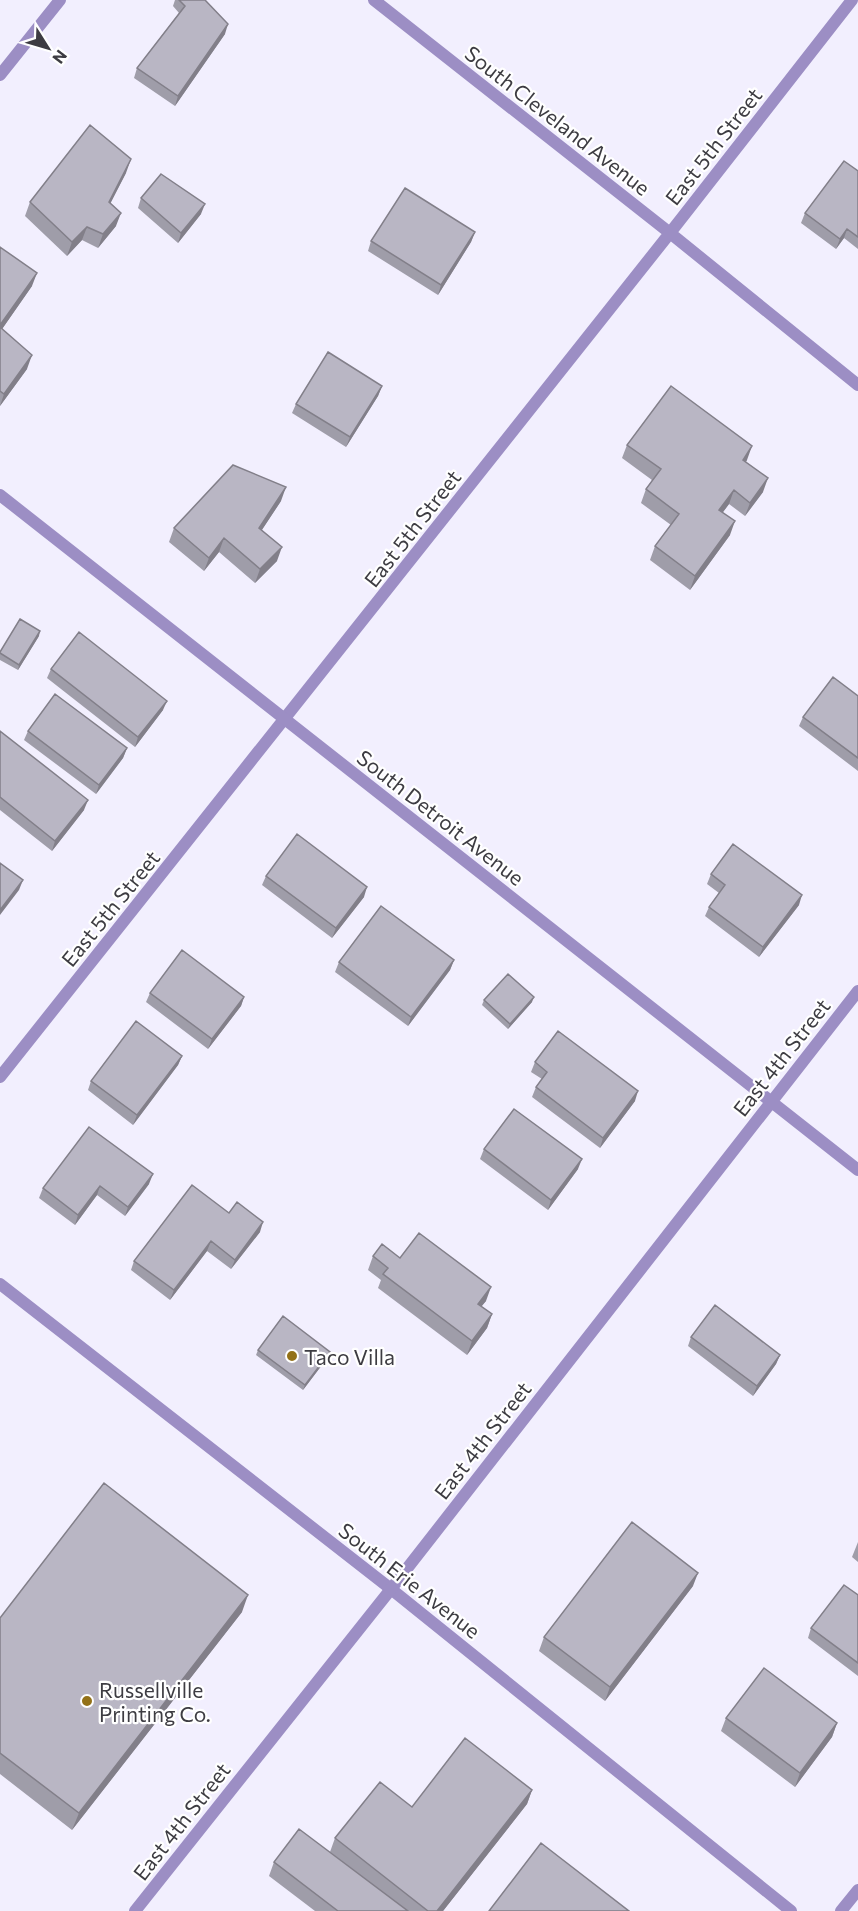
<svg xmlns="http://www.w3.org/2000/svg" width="858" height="1911" viewBox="0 0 858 1911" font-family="Commissioner,sans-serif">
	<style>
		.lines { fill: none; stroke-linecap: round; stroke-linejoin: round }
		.minor { stroke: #9c8ec4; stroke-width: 12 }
		.tertiary { stroke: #9c8ec4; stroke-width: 12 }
		.wall { fill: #9f9da9 }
		.shaded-wall { fill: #827f89 }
		.building { fill: #b9b6c4; stroke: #827f89; stroke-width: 1.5 }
		.poi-dot { fill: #937118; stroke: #fff; stroke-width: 2 }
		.labels { text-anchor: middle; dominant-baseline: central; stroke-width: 4.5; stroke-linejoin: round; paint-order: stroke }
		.street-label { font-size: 21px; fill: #3d3c42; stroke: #fff }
		.poi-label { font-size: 21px; fill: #3d3c42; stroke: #fff; text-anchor: start }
	</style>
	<rect width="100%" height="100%" fill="#f2effe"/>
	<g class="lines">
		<!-- minor -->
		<path class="minor" d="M374 0 670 233 858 385
			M0 75 60 0
			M0 1077 670 233 852 0
			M0 1284 391 1589 791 1911
			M841 1911 858 1890"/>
		<!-- tertiary -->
		<path class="tertiary" d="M0 495 858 1170
			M135 1911 391 1589 858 991"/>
	</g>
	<!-- wall -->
	<path class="wall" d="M175 0H205L225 34 175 106 134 78 137 68 179 13 173 6Z
		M858 171V249L844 238 836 249 801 223 805 213Z
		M126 173 110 203 116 226 98 248 82 240 67 256 25 216 30 202Z
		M141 198 201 214 178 243 138 208Z
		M475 232 471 242 438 295 368 251 371 241Z
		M0 247 32 286 2 329 27 369 0 406Z
		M382 386 378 396 346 447 292 413 296 404Z
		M627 445 747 460 746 462 763 492 745 516 729 504 723 512 730 535 690 590 650 560 655 546 671 525 641 503 646 489 652 480 622 458Z
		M281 501 261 531 277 561 255 583 219 552 204 571 169 542 174 528Z
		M39 636 18 670 0 660V652Z
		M51 669 163 710 135 747 47 678Z
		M858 696V771L799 726 803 717Z
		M0 731 84 810 52 851 0 810Z
		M28 731 127 748 123 758 96 794 24 740Z
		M711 874 799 905 759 957 705 916 709 907 719 893 707 884Z
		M266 876 364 897 332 938 262 885Z
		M454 960 450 970 408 1026 335 972 339 962Z
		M150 993 244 997 241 1006 208 1049 146 1002Z
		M484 1000 532 1002 508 1029 482 1005Z
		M182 1056 178 1065 133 1125 88 1090 91 1081Z
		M535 1062 635 1101 600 1148 532 1097 536 1087 542 1079 531 1072Z
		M484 1149 578 1169 548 1210 480 1159Z
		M149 1184 125 1216 97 1195 75 1225 39 1198 43 1188Z
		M229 1213 260 1232 231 1269 207 1251 170 1300 131 1270 134 1261Z
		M373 1256 400 1258 486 1301 481 1306 492 1314 487 1328 467 1355 378 1288 381 1280 368 1270Z
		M691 1337 780 1355 776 1364 753 1396 688 1346Z
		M258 1350 330 1352 328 1357 303 1390 256 1355Z
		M858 1542V1562L852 1557Z
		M693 1586 605 1701 539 1651 544 1637Z
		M858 1595V1676L808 1638 811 1628Z
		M242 1612 72 1830 0 1774V1618Z
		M726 1718 837 1723 832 1737 795 1787 721 1731Z
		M532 1790 527 1804 443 1911H315L269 1876 274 1862 352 1869 330 1852 335 1838 412 1807Z"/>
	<!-- shaded-wall -->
	<path class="shaded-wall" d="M228 24 225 34 175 106 178 96Z
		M131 159 126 173 104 216 109 202Z
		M205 204 201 214 178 243 181 233Z
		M121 213 116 226 98 248 103 234Z
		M87 227 82 240 67 256 72 242Z
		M847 229 844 238 836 249 840 239Z
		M475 232 471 242 438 295 441 285Z
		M37 273 32 286 0 332V325Z
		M32 355 27 369 0 406 4 394Z
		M382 386 378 396 346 447 350 437Z
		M752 446 747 460 738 473 743 460Z
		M768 478 763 492 745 516 750 503Z
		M286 487 281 501 254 542 259 528Z
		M734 490 729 504 714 524 719 510Z
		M735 521 730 535 690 590 695 576Z
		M224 538 219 552 204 571 209 558Z
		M282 547 277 561 255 583 260 569Z
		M40 631 39 636 18 670 19 665Z
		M167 701 163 710 135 747 138 737Z
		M127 748 123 758 96 794 99 785Z
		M88 800 84 810 52 851 55 841Z
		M23 880 19 890 0 915V910Z
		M367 887 364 897 332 938 336 928Z
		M802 895 799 905 759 957 763 947Z
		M454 960 450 970 408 1026 411 1017Z
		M244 997 241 1006 208 1049 212 1039Z
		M534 997 532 1002 508 1029 510 1024Z
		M182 1056 178 1065 133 1125 137 1115Z
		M638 1091 635 1101 600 1148 603 1138Z
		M582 1159 578 1169 548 1210 551 1200Z
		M153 1174 149 1184 125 1216 128 1207Z
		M100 1186 97 1195 75 1225 78 1215Z
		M263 1222 260 1232 231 1269 235 1260Z
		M211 1241 207 1251 170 1300 174 1290Z
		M491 1287 486 1301 473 1317 478 1304Z
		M492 1314 487 1328 467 1355 472 1341Z
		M330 1352 328 1357 303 1390 305 1385Z
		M780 1355 776 1364 753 1396 757 1386Z
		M698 1573 693 1586 605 1701 610 1687Z
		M248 1595 242 1612 72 1830 79 1813Z
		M837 1723 832 1737 795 1787 800 1773Z
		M532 1790 527 1804 443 1911H437Z"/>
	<!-- building -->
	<path class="building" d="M179 0H205L228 24 178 96 137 68 185 6Z
		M90 125 131 159 109 202 121 213 103 234 87 227 72 242 30 202Z
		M844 161 858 171V237L847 229 840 239 805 213Z
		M161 174 205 204 181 233 141 198Z
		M405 188 475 232 441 285 371 241Z
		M0 247 37 273 0 325Z
		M0 327 32 355 4 394 0 391Z
		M328 352 382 386 350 437 296 404Z
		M671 386 752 446 743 460 768 478 750 503 734 490 719 510 735 521 695 576 655 546 679 514 646 489 661 469 627 445Z
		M233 465 286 487 259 528 282 547 260 569 224 538 209 558 174 528Z
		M20 619 40 631 19 665 0 653V652Z
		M79 632 167 701 138 737 51 669Z
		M833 677 858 696V758L803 717Z
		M55 694 127 748 99 785 28 731Z
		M0 731 88 800 55 841 0 797Z
		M297 834 367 887 336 928 266 876Z
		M733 844 802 895 763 947 709 907 725 885 711 874Z
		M0 863 23 880 0 910Z
		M381 906 454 960 411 1017 339 962Z
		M182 950 244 997 212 1039 150 993Z
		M508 974 534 997 510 1024 484 1000Z
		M136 1021 182 1056 137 1115 91 1081Z
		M558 1031 638 1091 603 1138 536 1087 547 1072 535 1062Z
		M514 1109 582 1159 551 1200 484 1149Z
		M89 1127 153 1174 128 1207 100 1186 78 1215 43 1188Z
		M192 1185 229 1213 237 1202 263 1222 235 1260 211 1241 174 1290 134 1261Z
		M419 1233 491 1287 478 1304 492 1314 472 1341 383 1274 388 1268 373 1256 382 1244 400 1258Z
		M715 1305 780 1355 757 1386 691 1337Z
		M283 1316 330 1352 305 1385 258 1350Z
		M104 1483 248 1595 79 1813 0 1753V1618Z
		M632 1522 698 1573 610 1687 544 1637Z
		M844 1585 858 1595V1663L811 1628Z
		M764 1668 837 1723 800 1773 726 1718Z
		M465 1738 532 1790 437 1911H428L335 1838 380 1782 412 1807Z
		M299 1829 408 1911H338L274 1862Z
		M541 1843 629 1911H489Z"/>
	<!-- markers -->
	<g class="poi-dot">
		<circle cx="292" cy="1356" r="6"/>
		<circle cx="87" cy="1701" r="6"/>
	</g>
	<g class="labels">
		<!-- street labels -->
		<g class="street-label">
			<text transform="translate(558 120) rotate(38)">South Cleveland Avenue</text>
			<text transform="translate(713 146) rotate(-52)">East 5th Street</text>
			<text transform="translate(412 528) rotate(-52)">East 5th Street</text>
			<text transform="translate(441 817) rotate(38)">South Detroit Avenue</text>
			<text transform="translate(110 908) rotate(-51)">East 5th Street</text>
			<text transform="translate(781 1057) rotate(-52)">East 4th Street</text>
			<text transform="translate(482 1440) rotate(-52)">East 4th Street</text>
			<text transform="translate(410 1580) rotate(38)">South Erie Avenue</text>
			<text transform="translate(181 1821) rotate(-52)">East 4th Street</text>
		</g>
		<!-- poi labels -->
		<g class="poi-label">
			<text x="304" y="1356">Taco Villa</text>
			<text x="99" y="1689">Russellville<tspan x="99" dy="24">Printing Co.</tspan></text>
		</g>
	</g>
	<!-- north arrow -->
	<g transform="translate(48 48) rotate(127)" stroke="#ffffff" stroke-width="4.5" paint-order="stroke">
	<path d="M0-4.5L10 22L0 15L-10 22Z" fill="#3d3c42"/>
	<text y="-9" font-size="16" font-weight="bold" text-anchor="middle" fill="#3d3c42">N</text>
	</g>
</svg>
